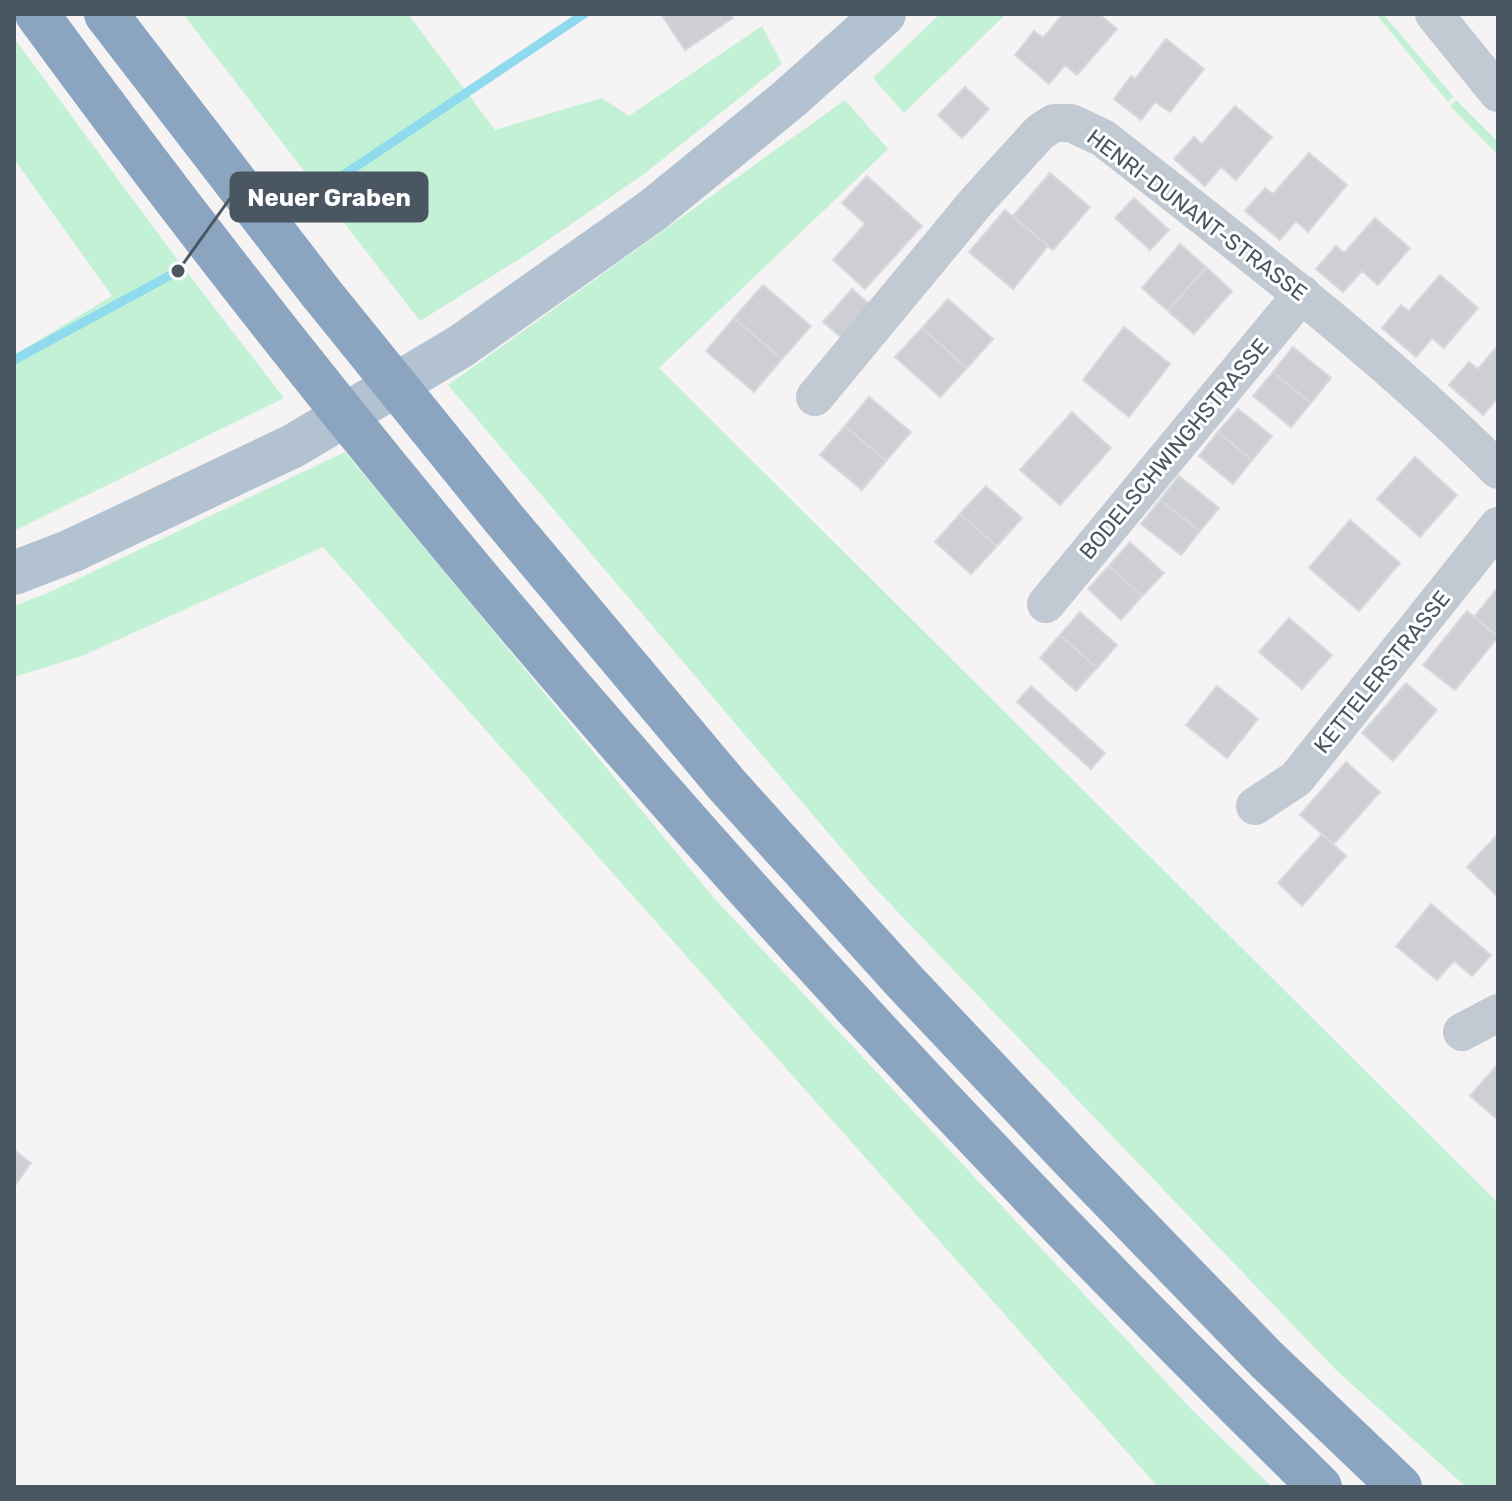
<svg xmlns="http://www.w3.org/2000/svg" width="1512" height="1501" viewBox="0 0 1512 1501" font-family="Rubik,sans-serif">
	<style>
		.green { fill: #c3f1d5 }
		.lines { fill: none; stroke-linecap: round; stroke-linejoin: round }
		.stream { stroke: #90daee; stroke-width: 9 }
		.building { fill: #cdcfd5; stroke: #d7d9de; stroke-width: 2 }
		.minor { stroke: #c1cad2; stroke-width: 38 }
		.major { stroke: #b3c2d1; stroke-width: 44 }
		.highway { stroke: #8ba5c1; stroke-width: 44 }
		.labels { text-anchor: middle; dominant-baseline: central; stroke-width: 6; stroke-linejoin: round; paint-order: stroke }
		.street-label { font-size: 22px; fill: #4a5661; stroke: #fff }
		.leader { fill: none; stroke: #4a5661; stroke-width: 3 }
		.callout-dot { fill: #4a5661; stroke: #fff; stroke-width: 3 }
		.callout { fill: #4a5661; stroke: #4a5661; stroke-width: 3 }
		.callout-label { font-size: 24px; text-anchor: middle; font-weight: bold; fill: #fff }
	</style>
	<rect width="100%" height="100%" fill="#f5f3f3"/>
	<!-- green -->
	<path class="green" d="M183 14H408L495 130 602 98 629 116 762 26 782 64 644 174 529 253 420 321Z
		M940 14H1006L904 113 873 78Z
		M1376 14H1383L1454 97 1448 102Z
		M14 38 176 258 284 398 14 531V355L112 296 14 159Z
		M845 100 888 149 659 368 1498 1203V1487H1466L1336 1370 875 888 448 385Z
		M1456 100 1498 142V155L1450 106Z
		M345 452 714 898 1192 1410 1272 1487H1158L323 547 82 656 14 677V606L48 593Z"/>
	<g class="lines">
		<!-- stream -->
		<path class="stream" d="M312 196 584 14
			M14 360 178 271"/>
	</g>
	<!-- building -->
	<path class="building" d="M667 14H730L733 18 685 50 663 17Z
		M1063 14H1099L1117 29 1077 75 1065 65 1049 84 1015 55 1034 31 1043 38Z
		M1166 39 1204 69 1170 112 1155 102 1141 120 1114 99 1131 76 1135 79Z
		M965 87 989 109 962 138 938 115Z
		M1235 106 1272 137 1236 180 1221 167 1205 186 1174 159 1194 137 1202 144Z
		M1309 153 1347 185 1308 232 1296 221 1280 240 1245 211 1265 188 1273 194Z
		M1050 173 1090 207 1053 250 1013 216Z
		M867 176 922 226 865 289 833 260 865 224 842 203Z
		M1134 198 1169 230 1150 250 1115 218Z
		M1005 210 1048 246 1013 289 969 252Z
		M1375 218 1410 248 1378 285 1362 271 1343 292 1316 269 1336 246 1344 253Z
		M1180 244 1206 267 1168 311 1142 288Z
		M1206 267 1232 291 1194 334 1168 311Z
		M1440 275 1478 308 1444 348 1432 338 1416 357 1382 328 1401 305 1409 311Z
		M763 285 811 326 782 359 734 318Z
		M852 289 879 312 850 345 823 322Z
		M948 299 993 339 967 368 922 328Z
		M734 318 782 359 754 392 706 351Z
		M1124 327 1170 364 1129 417 1083 380Z
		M922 328 967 368 940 397 895 357Z
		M1498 345V398L1483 415 1449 385 1469 362 1478 369Z
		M1293 347 1331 378 1311 403 1273 372Z
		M1273 372 1311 403 1291 427 1253 396Z
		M869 397 911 432 886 461 845 426Z
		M1238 409 1272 436 1252 460 1218 432Z
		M1072 412 1111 448 1060 505 1020 470Z
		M845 426 886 461 862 490 820 455Z
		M1218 432 1252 460 1233 484 1199 456Z
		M1415 457 1457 495 1420 537 1377 499Z
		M1179 476 1219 508 1200 531 1160 500Z
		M986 486 1022 518 997 546 960 514Z
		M1160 500 1200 531 1181 555 1141 524Z
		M960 514 997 546 971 574 935 542Z
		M1350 520 1400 563 1359 611 1309 568Z
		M1130 542 1164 573 1142 596 1109 566Z
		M1109 566 1142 596 1121 620 1088 589Z
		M1498 587V636L1474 617Z
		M1467 611 1498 637 1455 690 1423 665Z
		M1080 612 1117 645 1097 668 1060 635Z
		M1289 618 1332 655 1302 689 1259 652Z
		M1060 635 1097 668 1076 691 1040 658Z
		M1406 683 1437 710 1393 761 1362 733Z
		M1031 686 1105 753 1091 769 1017 702Z
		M1217 686 1258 719 1227 758 1186 725Z
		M1346 762 1380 792 1334 844 1300 815Z
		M1322 834 1346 856 1302 906 1278 883Z
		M1498 834V897L1467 867Z
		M1431 904 1491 955 1472 976 1454 961 1437 980 1396 946Z
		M1498 1064V1120L1470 1096Z
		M14 1150 31 1163 14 1187Z"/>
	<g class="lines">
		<!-- minor -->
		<path class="minor" d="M1434 14 1498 93
			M815 397 977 201 1040 132 1054 123H1071L1103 138C1238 244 1376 348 1498 470
			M1046 604 1302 294
			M1255 806 1296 779 1498 526
			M1462 1032 1498 1013"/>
		<!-- major -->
		<path class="major" d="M14 573 71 551 293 446 461 346 653 210 789 99 884 14"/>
		<!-- highway -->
		<path class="highway" d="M37 14C421 540 856 1031 1320 1487
			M106 14 321 293 504 519 727 785 905 982 1078 1165 1266 1359 1400 1487"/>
	</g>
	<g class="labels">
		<!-- street labels -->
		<g class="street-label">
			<text transform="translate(1197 215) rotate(37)">HENRI-DUNANT-STRASSE</text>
			<text transform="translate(1174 449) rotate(-50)">BODELSCHWINGHSTRASSE</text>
			<text transform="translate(1382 672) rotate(-51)">KETTELERSTRASSE</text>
		</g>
	</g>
	<!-- callouts -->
	<path class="leader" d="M178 271L231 197"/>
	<circle class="callout-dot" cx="178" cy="271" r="8"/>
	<rect class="callout" x="231" y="173" width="196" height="48" rx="8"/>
	<g class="callout-label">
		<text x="329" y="206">Neuer Graben</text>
	</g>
	<!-- border -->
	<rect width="1512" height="1501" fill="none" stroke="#4a5661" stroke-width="32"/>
</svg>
